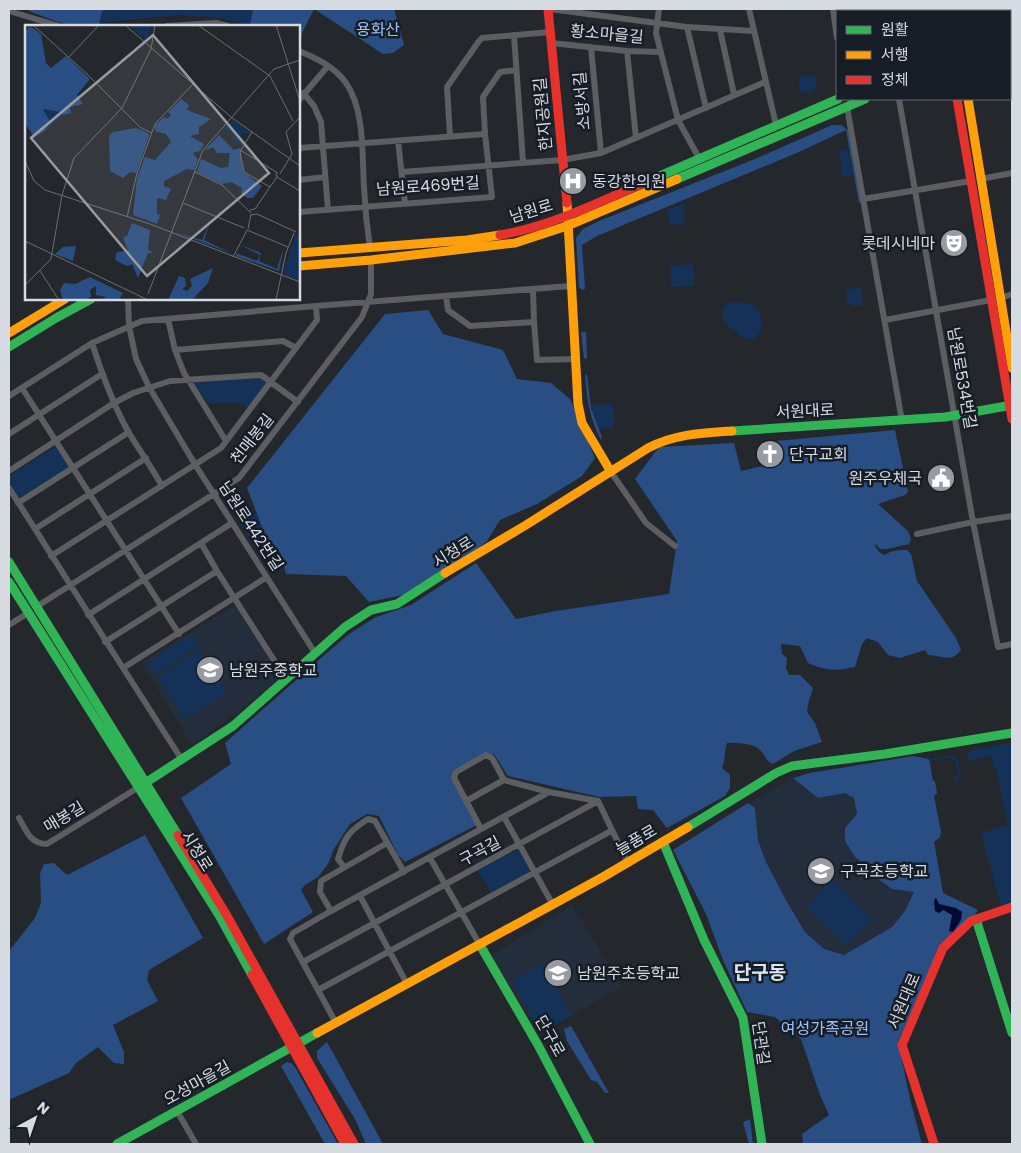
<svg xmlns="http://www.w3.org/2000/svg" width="1021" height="1153" viewBox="0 0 1021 1153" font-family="Poppins,'Noto Sans KR',sans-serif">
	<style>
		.built { fill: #242d3b }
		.green { fill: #143158 }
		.forest { fill: #284e83 }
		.water { fill: #030931 }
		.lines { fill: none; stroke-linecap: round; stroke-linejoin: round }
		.street { stroke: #5c5e61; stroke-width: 6 }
		.fast { stroke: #30b455; stroke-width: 9 }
		.slow { stroke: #ff9f0a; stroke-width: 9 }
		.jam { stroke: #e5322d; stroke-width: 9 }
		.labels { text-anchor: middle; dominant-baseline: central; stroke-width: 5; stroke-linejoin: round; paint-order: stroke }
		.park-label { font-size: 16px; fill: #9dc1f6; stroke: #171d26 }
		.street-label { font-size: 16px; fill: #d6dae1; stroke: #171d26 }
		.poi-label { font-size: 16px; fill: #d6dae1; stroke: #171d26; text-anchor: start }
		.quarter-label { font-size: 19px; font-weight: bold; fill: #dbe4f1; stroke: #171d26 }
		.inset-road { fill: none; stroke: #6b6f74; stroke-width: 1 }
		.view { fill: #989ca2; fill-opacity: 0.15; stroke: #989ca2; stroke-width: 2.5 }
		.inset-edge { fill: none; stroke: #d6dae1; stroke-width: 2.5 }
	</style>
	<rect width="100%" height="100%" fill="#24282c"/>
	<!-- built -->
	<path class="built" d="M235 605H237L279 676V680L192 745 142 664 143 662Z
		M793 778 818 798 845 792 854 798 857 814 845 828 915 892 905 911 892 927 844 955 824 949 805 932 787 902 766 862 758 840 755 809 748 803Z
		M572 905 622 987 539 1034 494 959V956L495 953Z"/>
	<!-- green -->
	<path class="green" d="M113 9H253L250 25 214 17 178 15 106 22 99 24 102 11Z
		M815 74 817 88 810 92 801 94 798 77Z
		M840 150H848L853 175 842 176Z
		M683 203 685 224 669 225 668 210Z
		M693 264 694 284 692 286 674 287 671 285 670 266Z
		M861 288 862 306H854L847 302 846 289Z
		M733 301 754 305C763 315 766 333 752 340L739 336 737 331 732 329 723 321V307Z
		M261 378 266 385 248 408 242 403H208L193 383Z
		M613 404 614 428 597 429 592 415 591 405Z
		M55 447 58 448 69 465 68 468 21 498 18 497 9 483V476Z
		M240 490C246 510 251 514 272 519L271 541 256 550 228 503 229 496Z
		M192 634 199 645 156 675 148 663 174 644 176 646Z
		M199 650 227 693 185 719 158 677Z
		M1012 743V903L1001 906 981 833 1008 824 996 769 994 768 991 756 967 761C967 756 968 752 972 750Z
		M954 755 957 758 962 778 954 781 953 776 959 775 955 759 952 760 951 757 932 761V765L930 766 929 759Z
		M517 850H519L531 871 491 893 477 870Z
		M832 880 873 919 847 945 807 906Z
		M543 963 572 1016 540 1033 512 980Z"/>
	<!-- forest -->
	<path class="forest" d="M24 9H113L102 11 99 24C80 34 43 16 24 9Z
		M253 9H394L404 45 393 53 383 54 314 9 299 39V26H254L250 25Z
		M832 125H841L848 130 862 201 859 203 846 130 799 152 597 236 582 245 585 288 584 290 579 288 576 238 583 229 599 221 755 159Z
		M428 310 443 334 503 350 517 379 551 383 570 399 595 458 582 476 537 504 500 520 487 541 471 554 403 595 369 602 346 576 286 574 284 566 272 553 247 488 385 314Z
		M581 332H586L587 359 584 358Z
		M585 374 587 375 591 408 602 437 601 440C589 417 587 399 585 374Z
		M895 430 908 492 905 495 878 504 908 531 911 539 909 544 887 549H880L876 544 875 546 879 552 885 555C892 550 899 550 907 550L911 554 917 581 956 638 961 650C950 664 942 655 928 655L925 650 900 658 888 655 878 642 867 638 862 644 855 667C835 671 826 671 808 663L800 646 781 644 782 654 787 658 786 668 789 675H800L813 688 808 704 807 712 815 723 822 742 794 751 773 764C766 761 766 757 762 752 754 742 738 743 727 743 724 751 726 759 722 768L730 775V788L725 796 667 828 653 810 638 809 636 796 599 797 508 776 494 754 472 760 452 780 477 825 405 862 398 855 379 816 367 814 350 824 334 849 328 864 318 877 305 885 301 890 313 912 264 944 181 798 231 764 225 743 321 658 349 634 376 617 411 605 476 563 516 619 556 611 669 594 677 541 635 479 659 447 734 443 741 471 781 462 776 441Z
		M913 756 929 759 933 781H935L937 793 934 796 941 832 940 837 934 842 943 893 978 910 971 919 941 947 898 1042 911 1103 922 1144H803L802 1134 829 1115 820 1095 801 1039 775 1017 747 1012 723 960 706 914 673 850 748 803 755 808 758 840 766 862 787 902 805 932 824 949 844 955 892 927 905 911 914 892 892 889 881 881 856 858 845 841V828L857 814 854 798 845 793 818 798 793 778 810 773Z
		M145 835 203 938 149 970 147 980 158 1001 113 1025 124 1052V1064L114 1063 98 1047 76 1063 69 1073 9 1100V951L35 918 41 903 40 873 44 864 54 863 67 875Z
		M571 1026 609 1093H605L597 1082 591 1080 567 1041 564 1029Z
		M327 1042 376 1131 383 1144H366L355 1119 317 1058V1051Z
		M287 1062 291 1063 295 1067 338 1144H325L281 1066Z
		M750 1119 753 1144H749L743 1122Z"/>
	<!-- water -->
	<path class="water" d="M936 898 939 904 956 908 962 912 961 920 953 932 949 931 952 915 943 910 939 913 935 911 934 900Z"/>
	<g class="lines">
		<!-- street -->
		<path class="street" d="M550 9 687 27 754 31
			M659 9 656 33 678 120 699 158
			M749 9 776 125
			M833 9 837 38
			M875 9 876 11
			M910 9 911 11
			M9 11 59 26
			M167 26 216 23 228 26
			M687 27 706 108
			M720 30 734 94
			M514 35 523 162
			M551 43 627 51 660 52
			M1010 43 1012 58
			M591 47 601 153
			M299 51C316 58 335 67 346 83 365 110 362 156 364 187 365 208 367 228 370 248
			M627 51 636 138
			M299 92 304 94 314 106 321 122 328 210
			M899 99 973 522 998 647 1012 644
			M299 100 328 66
			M847 107 902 421
			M450 136 447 87 479 41 482 38 550 32
			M398 141 405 203
			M299 148 485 134
			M402 172 562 160 601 153 765 82
			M981 179 1012 173
			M299 180 325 177
			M863 199 971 181
			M299 212 492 197 485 134 483 97 500 72 516 70
			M446 296 448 310 470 326 534 322 533 290
			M1001 298 1012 294
			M128 299 129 326 136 359 149 387 196 466 315 653
			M316 306 570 286
			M168 319 175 350 184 373 226 441
			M885 320 991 300
			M534 322 537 360 575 359
			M92 343C102 374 113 405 129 433 140 451 152 468 162 486
			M175 350 283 341 296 348
			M22 388 179 634
			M9 396 92 343 142 321 316 306 317 320 221 448 51 556
			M9 434 102 374
			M9 471 114 403 133 393 170 381 261 375 298 402
			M611 472 646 523 675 546
			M9 488 123 668
			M18 503 129 432
			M35 529 146 458
			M917 534 973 522 1012 516
			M201 543 217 571 286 679
			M36 607 239 478 362 317 371 294V260
			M88 615 232 523
			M9 625 28 613
			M105 642 217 571
			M182 760 123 668 267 577
			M466 801 504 780 549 792 598 801 628 863
			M504 817 553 905
			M19 818C26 830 30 844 47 844L139 787
			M481 829 454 778 456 772 486 755 492 758 504 780
			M430 858 480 945
			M344 867 338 859C344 838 349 831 368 819L375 821 404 872
			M360 896 407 984
			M331 911 320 892 321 881 387 843
			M303 962 598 801
			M318 990 611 831
			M336 1023 290 939 293 933 331 911 549 792
			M177 1111 196 1144"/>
		<!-- fast -->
		<path class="fast" d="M986 11 989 9
			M655 178 838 99
			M677 179 865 99
			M9 347 56 318 91 299
			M732 431 945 417 1012 405
			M9 562 178 835
			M9 582 219 915 252 975
			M139 787 233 726 345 627 371 610 397 604 445 573
			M688 827 776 773 792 766 885 754 1012 733
			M663 842 704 940 743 1018 762 1144
			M976 919 1012 1033
			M480 945 538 1045 590 1144
			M117 1144 317 1033"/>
		<!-- slow -->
		<path class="slow" d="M942 9V11
			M954 9 955 11
			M1000 11 1002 9
			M968 99 1012 368
			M567 203 578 404 582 423 611 472
			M299 253 467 240 500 235
			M299 266 371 260 515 243 567 226 677 179
			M9 333 65 299
			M445 573 526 525 648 448C675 434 702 433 732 431
			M317 1033 603 877 688 827"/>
		<!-- jam -->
		<path class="jam" d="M548 9 567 203
			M957 99 1012 419
			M500 235C554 226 605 199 655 178
			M178 835 226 914 354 1144
			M252 975 345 1144
			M934 1144 902 1045 943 948 971 921 1012 907"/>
	</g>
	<!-- icons -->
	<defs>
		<symbol id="hospital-disc" viewBox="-11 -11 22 22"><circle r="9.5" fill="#989ca2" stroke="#171d26"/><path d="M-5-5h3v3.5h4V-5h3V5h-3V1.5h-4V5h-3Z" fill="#fff"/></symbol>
		<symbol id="theatre-disc" viewBox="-11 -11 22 22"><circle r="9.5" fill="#989ca2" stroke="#171d26"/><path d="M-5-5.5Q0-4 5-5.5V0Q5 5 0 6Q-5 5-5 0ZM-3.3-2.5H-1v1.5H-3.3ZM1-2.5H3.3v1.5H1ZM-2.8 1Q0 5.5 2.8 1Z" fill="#fff"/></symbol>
		<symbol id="church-disc" viewBox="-11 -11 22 22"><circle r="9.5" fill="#989ca2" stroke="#171d26"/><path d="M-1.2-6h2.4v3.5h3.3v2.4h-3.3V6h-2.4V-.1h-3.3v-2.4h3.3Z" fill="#fff"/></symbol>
		<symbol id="civic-disc" viewBox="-11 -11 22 22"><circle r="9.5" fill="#989ca2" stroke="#171d26"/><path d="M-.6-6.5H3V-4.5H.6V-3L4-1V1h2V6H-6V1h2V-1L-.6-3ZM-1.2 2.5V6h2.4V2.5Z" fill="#fff"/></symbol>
		<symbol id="school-disc" viewBox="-11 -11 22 22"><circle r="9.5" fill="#989ca2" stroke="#171d26"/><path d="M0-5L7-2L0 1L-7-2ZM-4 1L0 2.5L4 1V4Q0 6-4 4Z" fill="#fff"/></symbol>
	</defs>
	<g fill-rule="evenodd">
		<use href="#hospital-disc" x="557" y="165" width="32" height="32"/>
		<use href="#theatre-disc" x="938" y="227" width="32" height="32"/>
		<use href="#church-disc" x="754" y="438" width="32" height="32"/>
		<use href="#civic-disc" x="925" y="462" width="32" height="32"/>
		<use href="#school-disc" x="194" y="654" width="32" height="32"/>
		<use href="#school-disc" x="805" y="855" width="32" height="32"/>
		<use href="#school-disc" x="542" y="957" width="32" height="32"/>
	</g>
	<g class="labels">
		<!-- park labels -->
		<g class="park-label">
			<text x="378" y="29">용화산</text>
			<text x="825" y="1028">여성가족공원</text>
		</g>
		<!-- street labels -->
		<g class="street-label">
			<text transform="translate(607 34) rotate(5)">황소마을길</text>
			<text transform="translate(582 101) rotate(-95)">소방서길</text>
			<text transform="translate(543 114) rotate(-95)">한지공원길</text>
			<text transform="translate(428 186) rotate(-4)">남원로469번길</text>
			<text transform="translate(531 211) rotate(-17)">남원로</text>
			<text transform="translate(962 378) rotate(80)">남원로534번길</text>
			<text transform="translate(805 411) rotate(-3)">서원대로</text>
			<text transform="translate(252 439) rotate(-52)">천매봉길</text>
			<text transform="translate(251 526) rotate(57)">남원로442번길</text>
			<text transform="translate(453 552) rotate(-32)">시청로</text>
			<text transform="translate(64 817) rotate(-31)">매봉길</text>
			<text transform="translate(636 840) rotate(-30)">늘품로</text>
			<text transform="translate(197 851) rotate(58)">시청로</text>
			<text transform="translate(480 851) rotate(-28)">구곡길</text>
			<text transform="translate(904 1001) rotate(-67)">서원대로</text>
			<text transform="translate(550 1036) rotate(61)">단구로</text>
			<text transform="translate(761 1043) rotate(82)">단관길</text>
			<text transform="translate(197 1083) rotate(-29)">오성마을길</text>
		</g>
		<!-- poi labels -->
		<g class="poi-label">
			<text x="592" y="181">동강한의원</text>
			<text x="935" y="243" text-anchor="end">롯데시네마</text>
			<text x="789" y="454">단구교회</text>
			<text x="922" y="478" text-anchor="end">원주우체국</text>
			<text x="229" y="670">남원주중학교</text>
			<text x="840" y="871">구곡초등학교</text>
			<text x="577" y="973">남원주초등학교</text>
		</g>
		<!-- quarter labels -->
		<g class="quarter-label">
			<text x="760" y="972">단구동</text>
		</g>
	</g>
	<!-- overview -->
	<g transform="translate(25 25)">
		<rect width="275" height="275" fill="#24282c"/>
		<path d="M105 0H127L123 14 120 15ZM18 84 36 87 38 90 20 106 24 96ZM208 95 225 107V109L222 113 224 109 217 108 216 113 220 116 217 120 207 114 209 110 201 104 198 105ZM271 209 275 211V256L258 248Z" fill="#143158"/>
		<path d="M5 1 16 9 21 38 26 43 41 31 65 54 52 70 58 79 45 82 46 88 38 90 36 87 18 84 25 96 20 106 9 112 0 98V7ZM156 74 164 80 162 85 186 94 174 102V109L165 111 179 119 175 126 168 128 173 135 169 145 162 144 139 156V161L146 164 141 175 132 173V189L135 190 132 199 108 190 112 153 120 132 130 135 146 117 141 109 130 106V100L139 92 142 94 146 90 143 87ZM111 103 123 108 124 111 111 148 105 147 98 153 85 146 84 111 88 107ZM194 110 209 125 215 123 218 147 237 161 228 173H222L216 168 217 163 206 157 197 159 172 147 176 134 196 143 203 142 205 128H192L188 122 179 126ZM186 195 179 215 208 229 150 207 177 215ZM107 198 125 205 123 224 128 228H123L113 253 107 239 102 241 90 235 92 227 103 226 98 212 102 211ZM216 220 236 228 234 236 252 244 259 221 254 246 211 231V228L232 236 235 230ZM51 221 48 236 30 229 38 222ZM188 243 183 258 167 275H143L154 251 160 253 161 261 157 264 162 266 167 261 165 254ZM65 252 98 268 94 275H77L81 272 71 270V261L65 265 66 271 62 275H38L35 265 39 258 50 259Z" fill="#284e83"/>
		<path class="inset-road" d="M8 0 62 49 116 103 127 108M100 0 206 92 275 141M173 0 245 51 268 96M251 0 275 76M44 32 74 0M227 107 215 127 219 147 245 162M215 125 253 148M0 136 9 156 20 165 125 199 275 257M170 147 197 160 226 188M255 149 267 129 261 107 275 92M252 152 275 166M158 178 219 203M225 185 230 184 245 162 252 152 251 148M226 190 232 189 271 207M102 192 112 148 130 99 168 59M223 204 226 189M0 216 123 275M208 232 222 205 263 222M15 246 34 275M0 260 26 234 37 170 49 133 97 83 126 24 130 0M123 269 178 125 249 44 275 35M251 275 261 228 269 208"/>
		<path class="view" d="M128 10 244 148 122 251 6 113Z"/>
		<rect width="275" height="275" class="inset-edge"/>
	</g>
	<!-- border -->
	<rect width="1021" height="1153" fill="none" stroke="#d6dae1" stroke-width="20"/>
	<!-- legend -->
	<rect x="836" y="10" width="175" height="90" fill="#171d26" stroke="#636971"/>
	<rect x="846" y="26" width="25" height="8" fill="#30b455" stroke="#636971"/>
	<text x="881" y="35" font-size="15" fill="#d6dae1">원활</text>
	<rect x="846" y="51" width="25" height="8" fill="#ff9f0a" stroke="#636971"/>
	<text x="881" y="60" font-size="15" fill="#d6dae1">서행</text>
	<rect x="846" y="76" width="25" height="8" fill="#e5322d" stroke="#636971"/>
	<text x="881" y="85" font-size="15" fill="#d6dae1">정체</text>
	<!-- north arrow -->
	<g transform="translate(35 1118) rotate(40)" stroke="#171d26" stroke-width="4" paint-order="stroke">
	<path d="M0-4L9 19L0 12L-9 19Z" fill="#d6dae1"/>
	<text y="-8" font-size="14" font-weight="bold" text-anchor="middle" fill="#d6dae1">N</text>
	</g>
</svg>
